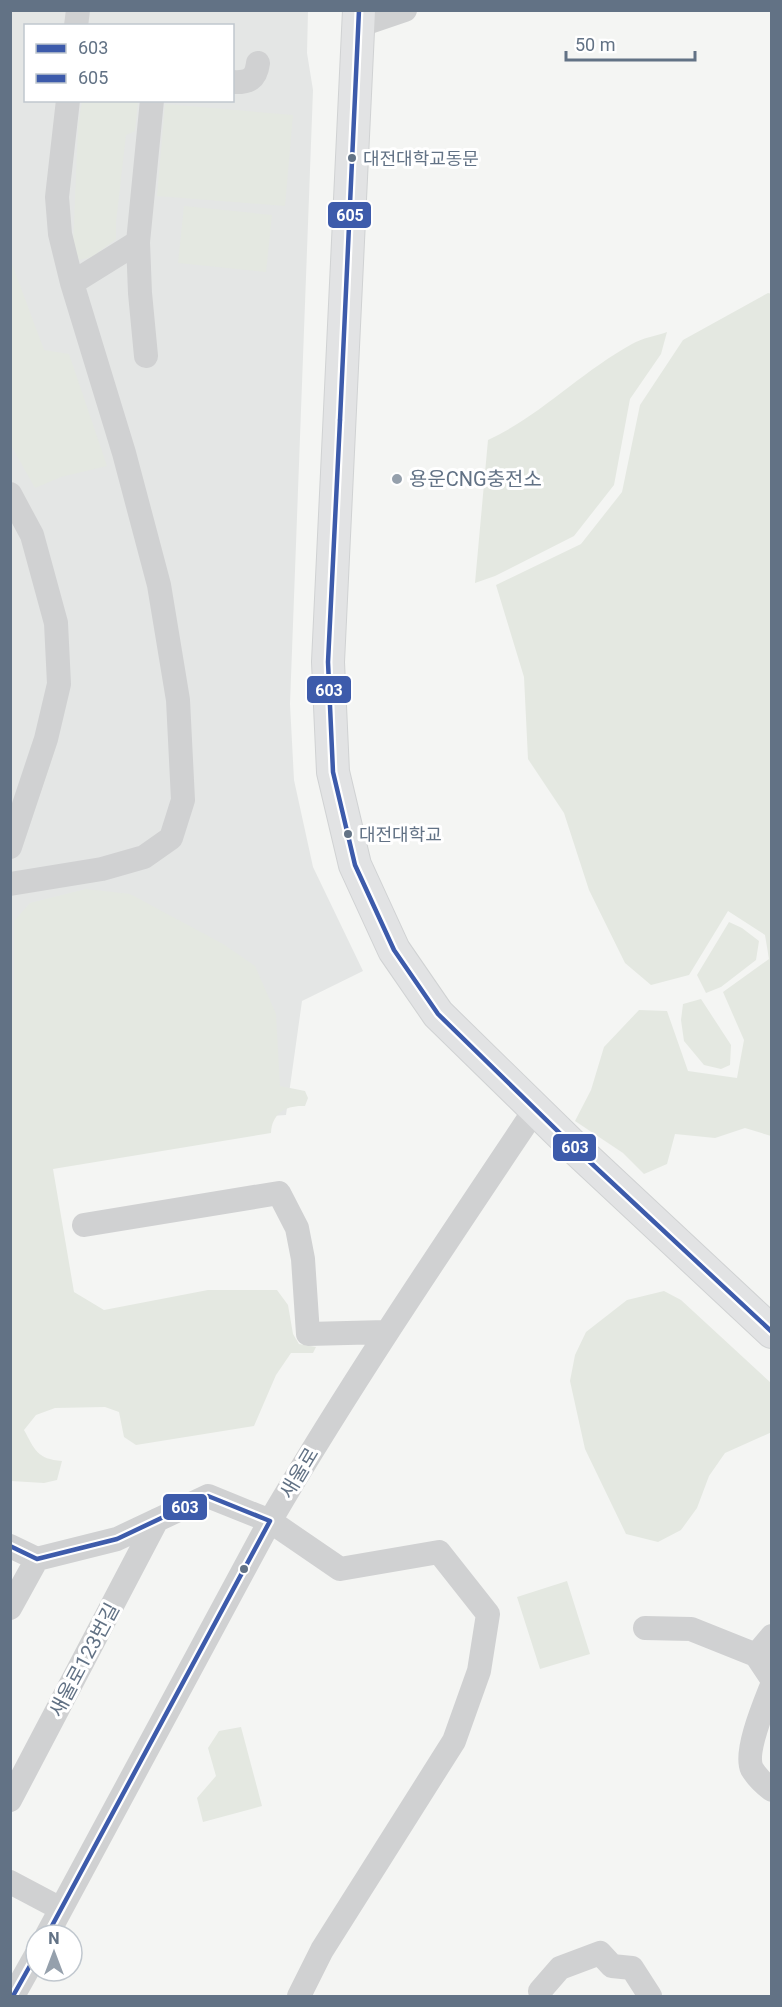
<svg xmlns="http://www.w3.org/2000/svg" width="782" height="2007" viewBox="0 0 782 2007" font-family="Roboto,'Noto Sans KR',sans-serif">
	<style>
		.built { fill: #e4e6e5; fill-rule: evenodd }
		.green { fill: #e4e8e1 }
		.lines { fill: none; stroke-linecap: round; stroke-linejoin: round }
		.major-casing { stroke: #d0d2d3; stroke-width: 34 }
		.minor { stroke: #d0d1d2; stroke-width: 24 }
		.major { stroke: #e2e3e4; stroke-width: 32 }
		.bus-1-casing { stroke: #fff; stroke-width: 9 }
		.bus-2-casing { stroke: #fff; stroke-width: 9 }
		.bus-1 { stroke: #3d5bab; stroke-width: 4.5 }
		.bus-2 { stroke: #3d5bab; stroke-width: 4.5 }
		.bus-dot { fill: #627285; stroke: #fff; stroke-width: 2 }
		.poi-dot { fill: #95a0ac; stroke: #fff; stroke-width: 2 }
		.labels { text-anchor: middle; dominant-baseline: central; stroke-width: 6; stroke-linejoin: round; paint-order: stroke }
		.bus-label { font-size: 18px; fill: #627285; stroke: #fff; text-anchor: start }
		.poi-label { font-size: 20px; fill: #627285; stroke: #fff; text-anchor: start }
		.street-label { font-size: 20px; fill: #627285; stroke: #fff }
		.line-badge { stroke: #fff; stroke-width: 2 }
		.badge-label { font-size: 16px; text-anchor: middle; font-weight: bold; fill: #fff }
	</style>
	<rect width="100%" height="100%" fill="#f4f5f3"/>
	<!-- built -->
	<path class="built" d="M11 11H308L307 53 313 90 290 704 294 780 313 867 363 971 302 1001 286 1115 85 1129 11 1172ZM26 26H232V100H26Z"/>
	<!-- green -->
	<path class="green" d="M82 101H138L135 131 126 135 116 222V239L92 257 79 260 73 249 78 126Z
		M165 104 293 115 285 206 157 196Z
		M184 206 272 215 266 272 178 263Z
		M10 254 12 264 44 350 69 354 107 466 61 477 35 488 11 445Z
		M768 293 772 294 771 1136 745 1128 715 1138 675 1134 667 1164 644 1174 623 1153 575 1121 591 1090 604 1047 639 1010 667 1011 688 1071 737 1078 744 1040 723 992 769 959 765 935 728 911 689 975 651 985 625 963 589 890 564 813 528 759 524 677 496 585 581 544 622 492 640 405 683 340Z
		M667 332 661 354 630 399 614 485 574 536 495 576 475 583 488 440C540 416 581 372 632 344 642 338 656 336 667 332Z
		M86 889 130 894 223 944 255 966 276 1014 280 1086 305 1091 308 1098 305 1106C286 1105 272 1113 271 1133L53 1169 74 1292 104 1310 208 1290H277L288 1305 293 1334 299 1344 316 1347 313 1353H291L276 1375 254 1426 136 1445 124 1437 119 1412 105 1407 55 1408 36 1415 24 1430C35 1450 37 1459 62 1461L57 1480 44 1483 11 1481 10 1042 14 993V921L30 903Z
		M729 922 742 928 759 941 756 960 721 987 706 993 697 975Z
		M701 999 731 1045 730 1065 721 1069 704 1065 684 1041 681 1020 683 1004Z
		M664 1291 681 1300 771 1383 772 1432 725 1453 709 1476 697 1508 681 1530 658 1542 626 1534 585 1449 570 1381 575 1355 586 1332 627 1300Z
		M567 1581 590 1654 540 1669 517 1597Z
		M241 1727 262 1806 203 1822 197 1798 216 1776 208 1748 219 1731Z"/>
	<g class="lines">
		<defs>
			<path id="major" d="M359 10 328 662 333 772 355 865 394 950 438 1014 576 1149 772 1332"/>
		</defs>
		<!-- major casing -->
		<use href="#major" class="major-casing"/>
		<!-- minor -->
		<path class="minor" d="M76 26 78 10
			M358 26 405 10
			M232 82C249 83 256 79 258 63
			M138 242 140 293 146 356
			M72 283 138 242 152 100
			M10 494 32 535 56 623 59 684 46 739 10 847
			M10 884 102 869 144 857 171 838 183 800 178 700 159 585 124 453 72 283 60 234 57 197 68 100
			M84 1225 279 1193 297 1228 303 1259 308 1334 386 1332
			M10 1546 37 1559 117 1539 208 1496 270 1521 340 1569 439 1552 488 1614 479 1671 454 1741 322 1950 299 1996
			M10 1608 37 1559
			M645 1628 691 1629 756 1655 772 1679
			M756 1655 772 1636
			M772 1685C765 1703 744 1752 752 1769 757 1777 764 1784 772 1790
			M10 1800 157 1520
			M10 1882 61 1909
			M47 1935 270 1521C353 1380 445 1244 536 1108
			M540 1991 560 1968 600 1953 612 1966 632 1968 650 1996
			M13 1996 36 1955"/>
		<!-- major -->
		<use href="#major" class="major"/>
		<defs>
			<path id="bus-1" d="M340 420 328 662 333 772 355 865 394 950 438 1014 576 1149 772 1332
				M10 1546 37 1559 117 1539 208 1496 270 1521 47 1935
				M13 1996 36 1955"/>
			<path id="bus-2" d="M340 420 359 10"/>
		</defs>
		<!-- bus-1 casing -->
		<use href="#bus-1" class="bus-1-casing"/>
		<!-- bus-2 casing -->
		<use href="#bus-2" class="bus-2-casing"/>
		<!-- bus-1 -->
		<use href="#bus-1" class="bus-1"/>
		<!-- bus-2 -->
		<use href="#bus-2" class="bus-2"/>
	</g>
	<!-- markers -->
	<g class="bus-dot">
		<circle cx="352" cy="158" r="5"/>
		<circle cx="348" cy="834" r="5"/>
		<circle cx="244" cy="1569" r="5"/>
	</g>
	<circle class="poi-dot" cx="397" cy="479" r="6"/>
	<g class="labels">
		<!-- bus labels -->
		<g class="bus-label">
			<text x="363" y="158">대전대학교동문</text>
			<text x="359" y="834">대전대학교</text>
		</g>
		<!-- poi labels -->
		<g class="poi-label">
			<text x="409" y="479">용운CNG충전소</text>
		</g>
		<!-- street labels -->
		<g class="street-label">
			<text transform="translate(299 1473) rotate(-59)">새울로</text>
			<text transform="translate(84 1660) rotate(-62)">새울로123번길</text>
		</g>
	</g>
	<g class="line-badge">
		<rect x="327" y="201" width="45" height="28" rx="6" fill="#3d5bab"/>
		<rect x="306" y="675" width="46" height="29" rx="6" fill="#3d5bab"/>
		<rect x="552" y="1133" width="45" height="29" rx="6" fill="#3d5bab"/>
		<rect x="162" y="1493" width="46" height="28" rx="6" fill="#3d5bab"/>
	</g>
	<g class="badge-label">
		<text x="350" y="221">605</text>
		<text x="329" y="696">603</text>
		<text x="575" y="1153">603</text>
		<text x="185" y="1513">603</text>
	</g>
	<!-- border -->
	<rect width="782" height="2007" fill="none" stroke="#627285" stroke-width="24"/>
	<!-- legend -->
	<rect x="24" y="24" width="210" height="78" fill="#ffffff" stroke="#c0c7ce" stroke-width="1.5"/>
	<rect x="36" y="44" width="30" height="9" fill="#3d5bab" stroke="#c0c7ce" stroke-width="1.5"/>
	<text x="78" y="54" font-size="18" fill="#627285">603</text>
	<rect x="36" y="74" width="30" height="9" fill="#3d5bab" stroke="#c0c7ce" stroke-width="1.5"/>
	<text x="78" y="84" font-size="18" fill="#627285">605</text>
	<!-- north arrow -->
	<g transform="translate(54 1953)"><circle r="28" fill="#ffffff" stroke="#c0c7ce" stroke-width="1.5"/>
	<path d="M0-4.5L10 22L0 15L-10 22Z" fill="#95a0ac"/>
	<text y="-9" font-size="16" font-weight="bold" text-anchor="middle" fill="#627285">N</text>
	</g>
	<!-- scale -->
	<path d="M566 51v9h129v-9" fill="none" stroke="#627285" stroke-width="3"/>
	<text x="575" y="51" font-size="18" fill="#627285" stroke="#ffffff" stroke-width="4.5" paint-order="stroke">50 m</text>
</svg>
